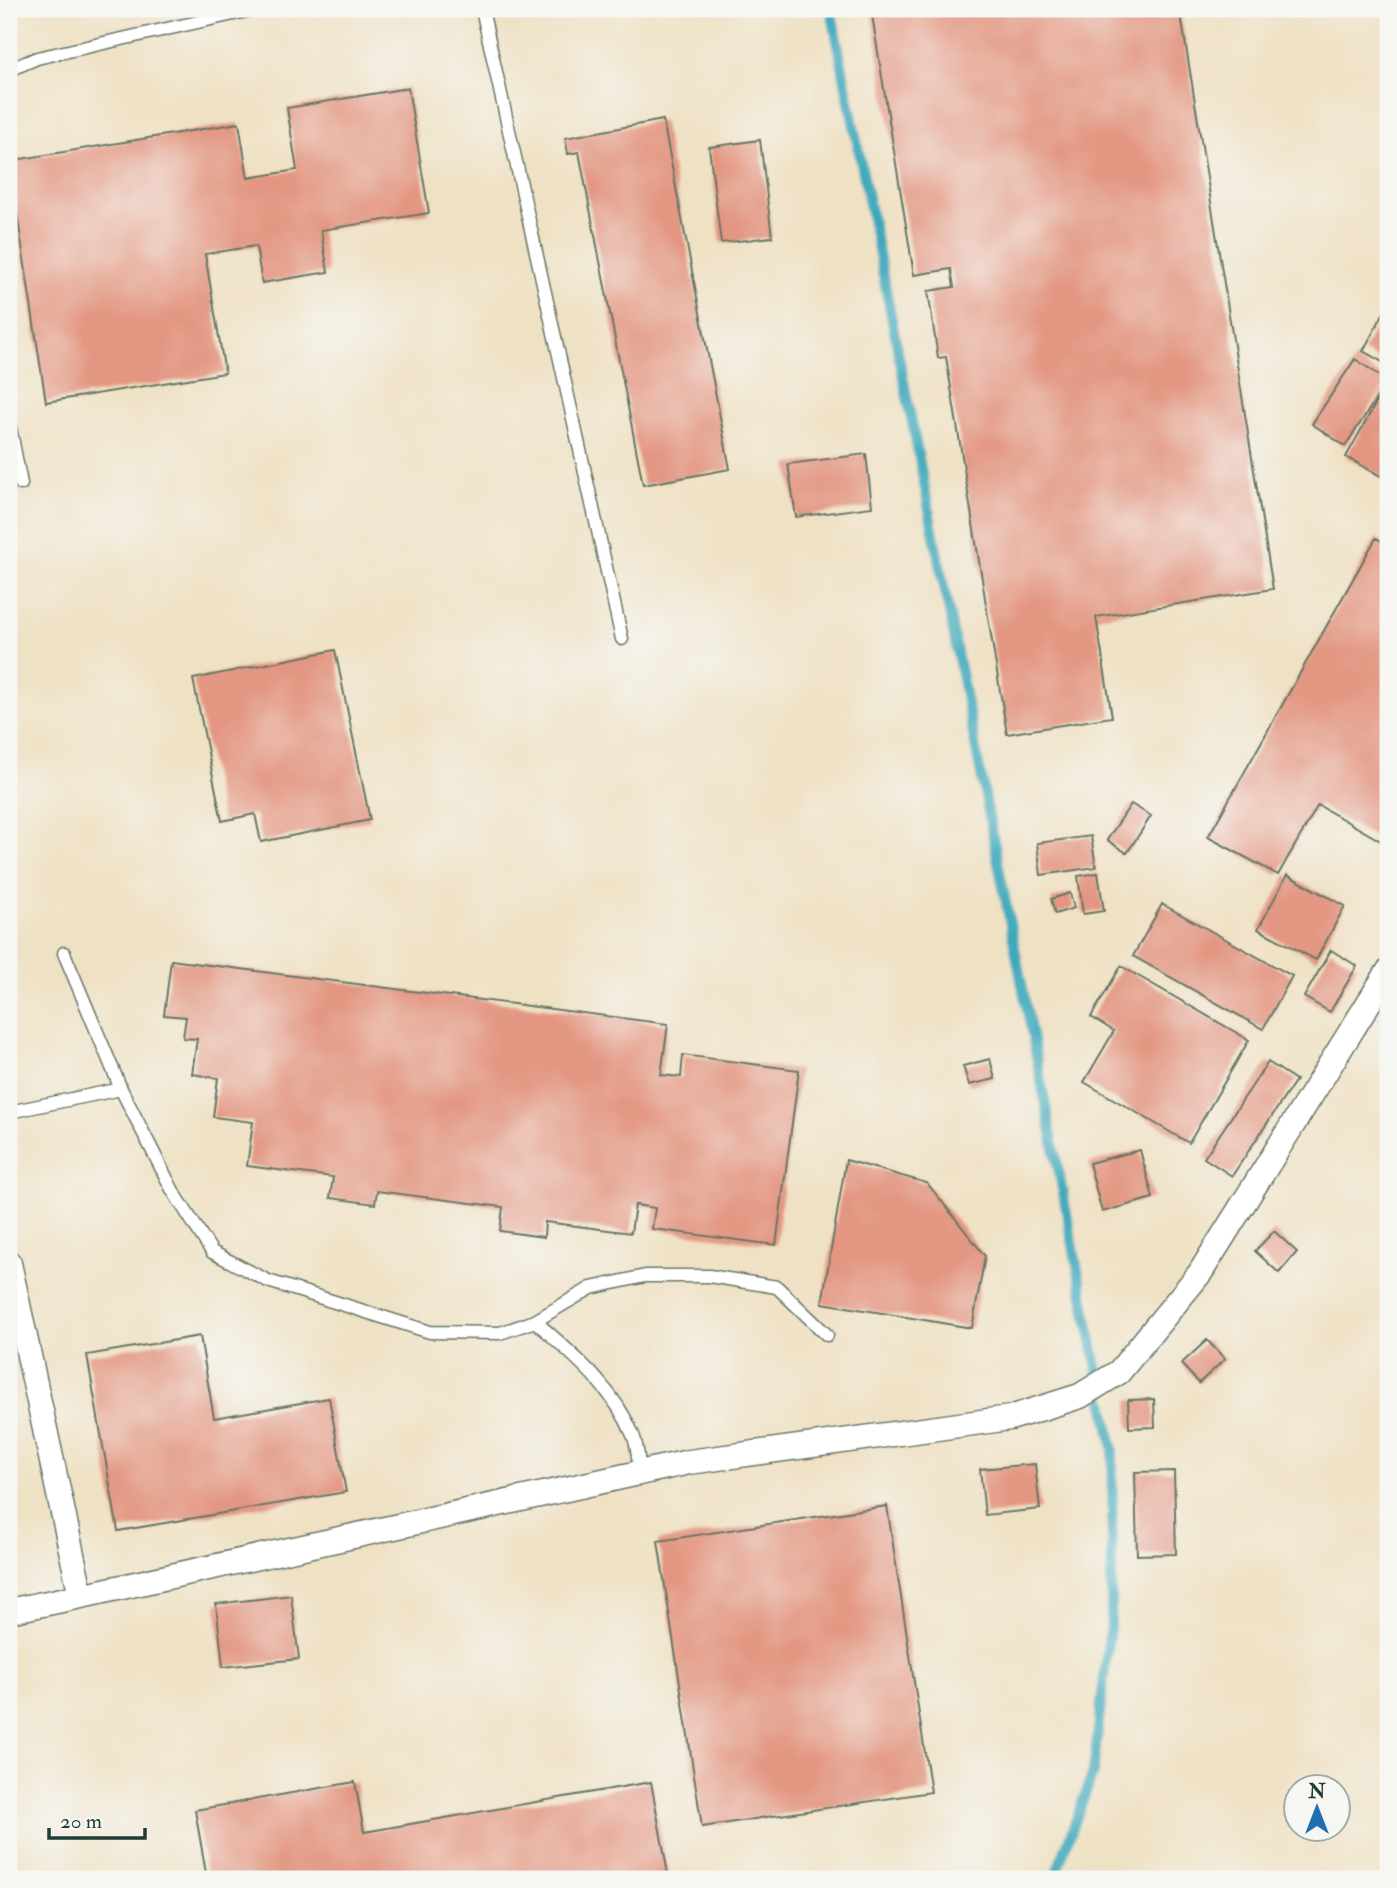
<svg xmlns="http://www.w3.org/2000/svg" width="1397" height="1888" viewBox="0 0 1397 1888" font-family="'IM FELL Double Pica',serif">
	<style>
		.lines { fill: none; stroke-linecap: round; stroke-linejoin: round }
		.stream { stroke: #3da9bc; stroke-width: 10 }
		.building { fill: #e39782 }
		.lane-casing { stroke: #687666; stroke-width: 15 }
		.street-casing { stroke: #687666; stroke-width: 27 }
		.lane { stroke: #fff; stroke-width: 12 }
		.street { stroke: #fff; stroke-width: 24 }
	</style>
	<rect width="100%" height="100%" fill="#f6f6f2"/>
	<filter id="ink" filterUnits="userSpaceOnUse"><feTurbulence type="fractalNoise" baseFrequency=".0143" numOctaves="2"/><feDisplacementMap in="SourceGraphic" scale="14" xChannelSelector="R" yChannelSelector="G"/><feConvolveMatrix kernelMatrix="1 2 1 2 8 2 1 2 1" color-interpolation-filters="sRGB"/></filter>
	<filter id="wash" filterUnits="userSpaceOnUse"><feTurbulence type="fractalNoise" baseFrequency=".00686" numOctaves="4" result="noise"/><feDisplacementMap in="SourceGraphic" scale="28" xChannelSelector="R" yChannelSelector="G"/><feGaussianBlur stdDeviation="1.57" result="paint"/><feColorMatrix in="noise" values="0 0 0 0 0 0 0 0 0 0 0 0 0 0 0 0 0 1.4 0 .05"/><feComposite in="paint" operator="in"/></filter>
	<g filter="url(#wash)">
		<rect width="100%" height="100%" fill="#efe1c4"/>
		<g class="lines">
			<!-- stream -->
			<path class="stream" d="M831 9 1113 1449 1111 1617 1093 1773 1054 1879"/>
		</g>
		<g id="blocks">
			<!-- building -->
			<path class="building" d="M871 9H1180L1273 589 1096 617 1112 717 1007 734 946 357 938 358 928 291 954 287 951 269 914 275Z
				M408 88 429 213 321 230 328 272 262 283 256 246 205 254 225 373 46 402 9 161 239 123 248 178 297 170 287 108Z
				M663 120 730 469 643 485 579 152 568 154 565 138Z
				M760 140 772 237 721 243 709 147Z
				M1388 305V365L1363 351Z
				M1355 359 1388 381 1345 446 1312 424Z
				M1388 381V480L1346 457Z
				M866 454 872 507 796 517 788 464Z
				M1376 538 1388 545V845L1318 805 1278 875 1208 837Z
				M335 650 370 820 261 842 255 814 222 821 193 679Z
				M1131 804 1151 816 1127 853 1107 840Z
				M1091 836 1096 867 1041 875 1037 843Z
				M1098 873 1104 911 1083 914 1078 876Z
				M1287 875 1345 906 1316 960 1258 929Z
				M1070 893 1074 908 1055 914 1051 899Z
				M1162 904 1292 976 1263 1029 1133 956Z
				M1331 950 1357 966 1330 1012 1304 997Z
				M171 960 668 1024 661 1075 681 1077 683 1055 799 1070 776 1245 652 1229 655 1208 635 1205 631 1233 545 1222 544 1237 500 1231 503 1207 377 1191 375 1204 330 1198 333 1177 247 1166 253 1122 213 1117 218 1078 192 1074 197 1039 183 1038 186 1017 164 1015Z
				M1121 966 1249 1040 1189 1143 1084 1082 1114 1031 1091 1017Z
				M990 1059 995 1079 969 1085 963 1066Z
				M1268 1062 1296 1080 1232 1176 1204 1158Z
				M1140 1150 1153 1198 1102 1212 1089 1163Z
				M846 1160 927 1183 985 1256 972 1328 822 1303Z
				M1274 1231 1297 1252 1279 1273 1255 1251Z
				M200 1336 214 1418 329 1398 346 1492 118 1531 87 1355Z
				M1207 1340 1225 1359 1199 1383 1181 1364Z
				M1154 1399 1155 1427 1129 1428 1128 1400Z
				M1035 1464 1040 1509 985 1515 980 1469Z
				M1174 1471 1176 1554 1137 1555 1135 1472Z
				M887 1506 931 1792 702 1827 658 1541Z
				M291 1595 299 1659 223 1667 216 1604Z
				M355 1782 364 1832 651 1782 669 1879H207L195 1810Z"/>
		</g>
	</g>
	<g filter="url(#ink)">
		<use href="#blocks" fill-opacity="0" stroke="#687666" stroke-width="2"/>
		<g class="lines">
			<defs>
				<path id="lane" d="M482 9 622 639
					M9 70 37 58 256 9
					M9 422 21 484
					M64 953 121 1089 173 1191 212 1252 268 1281 430 1332 500 1333 535 1321 591 1288 645 1276H709L777 1287 827 1335
					M9 1112 121 1089
					M535 1321C572 1354 614 1388 633 1435 638 1446 638 1461 640 1473"/>
				<path id="street" d="M9 1263 81 1596 9 1611
					M81 1596 689 1462 1010 1418 1080 1396 1119 1372 1200 1273 1388 972"/>
			</defs>
			<!-- lane casing -->
			<use href="#lane" class="lane-casing"/>
			<!-- street casing -->
			<use href="#street" class="street-casing"/>
			<!-- lane -->
			<use href="#lane" class="lane"/>
			<!-- street -->
			<use href="#street" class="street"/>
		</g>
	</g>
	<!-- margin -->
	<rect width="1397" height="1888" fill="none" stroke="#f6f6f2" stroke-width="35"/>
	<!-- north arrow -->
	<g transform="translate(1317 1808)"><circle r="33" fill="#f6f6f2" stroke="#a0aca6" stroke-width="2"/>
	<path d="M0-5L12 26L0 18L-12 26Z" fill="#1f6fb2"/>
	<text y="-10" font-size="19" font-weight="bold" text-anchor="middle" fill="#1f3d34">N</text>
	</g>
	<!-- scale -->
	<path d="M49 1828v10h96v-10" fill="none" stroke="#1f3d34" stroke-width="3.5"/>
	<text x="60" y="1828" font-size="21" fill="#1f3d34" stroke="#f6f6f2" stroke-width="5" paint-order="stroke">20 m</text>
</svg>
